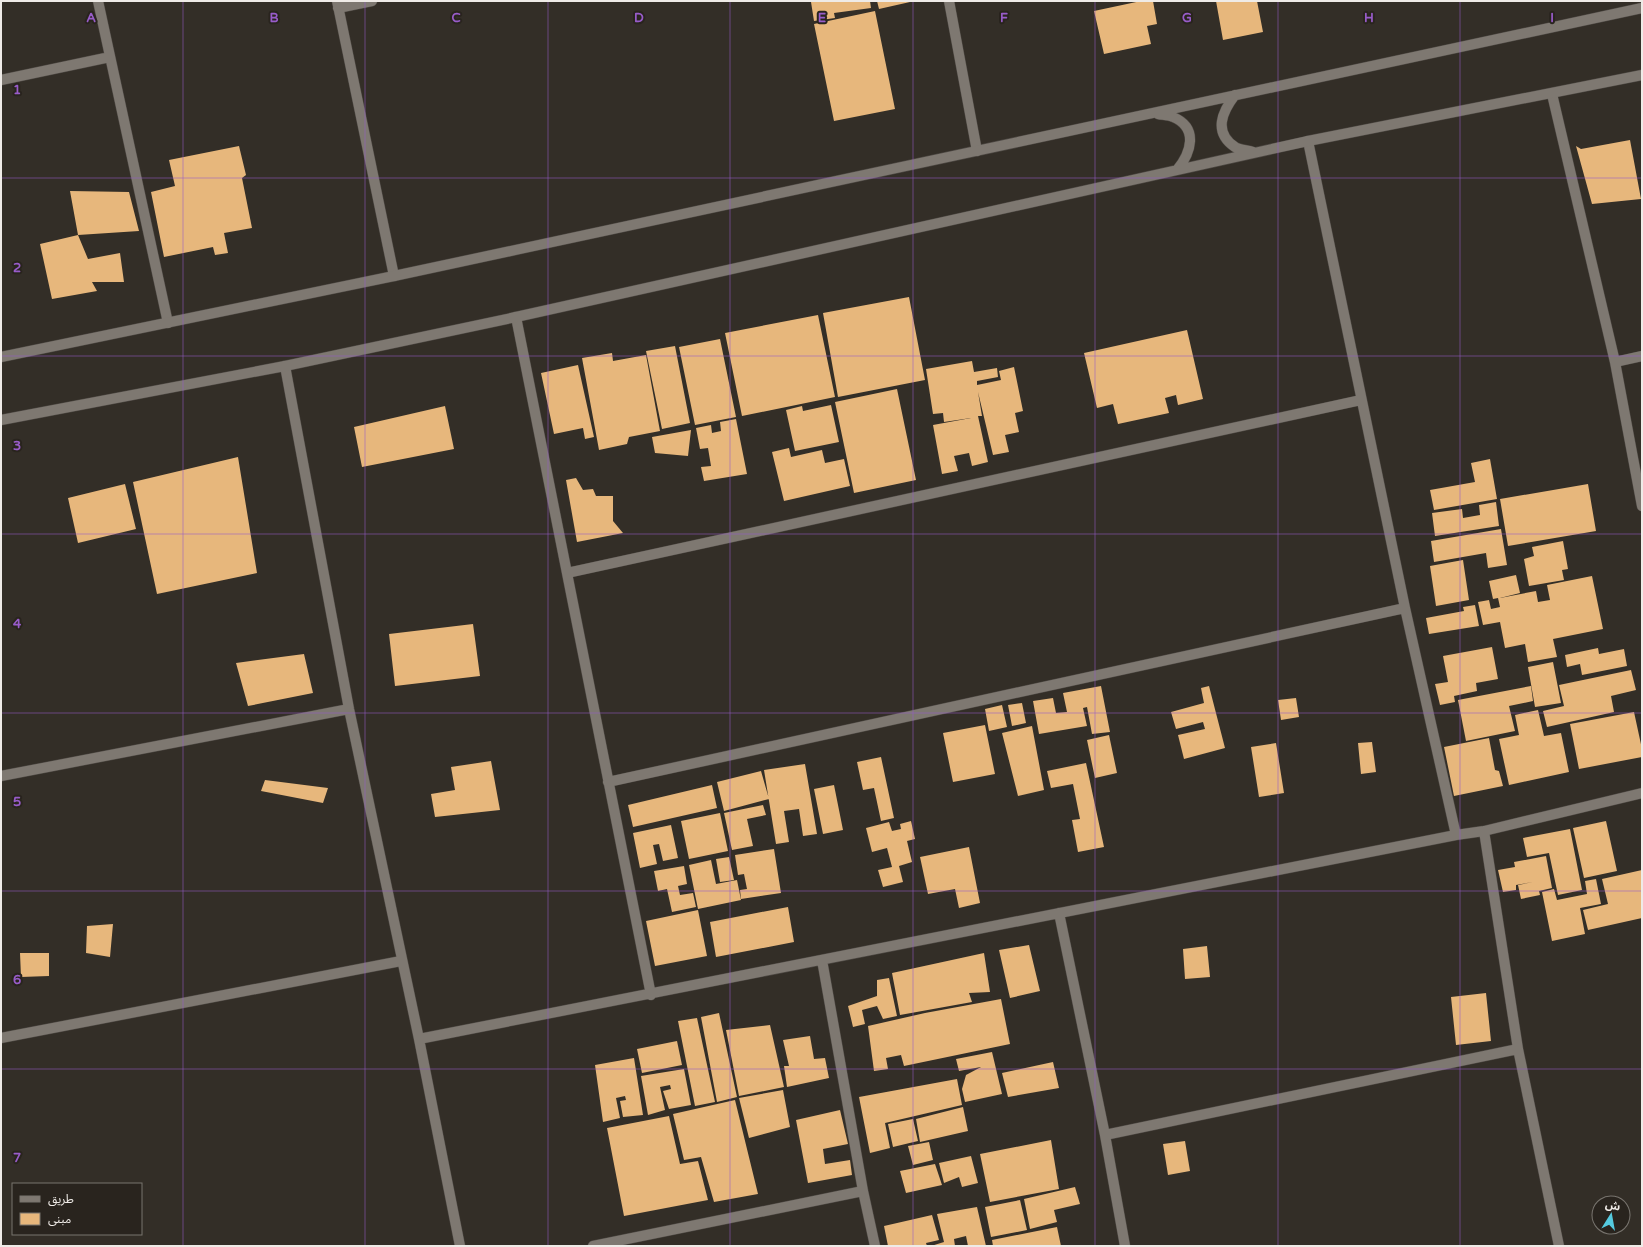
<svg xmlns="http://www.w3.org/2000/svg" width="1643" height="1247" viewBox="0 0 1643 1247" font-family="'Varela Round','Noto Sans Arabic',sans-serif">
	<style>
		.building { fill: #e7b77c }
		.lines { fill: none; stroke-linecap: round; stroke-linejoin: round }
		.minor-casing { stroke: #4e4944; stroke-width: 11 }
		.secondary-casing { stroke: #4e4944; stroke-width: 11 }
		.minor { stroke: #7e7871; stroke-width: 10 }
		.secondary { stroke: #7e7871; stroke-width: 10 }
		.grid { fill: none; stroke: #985cc9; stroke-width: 1; stroke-opacity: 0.55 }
		.grid-label { font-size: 13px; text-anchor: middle; font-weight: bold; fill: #985cc9; stroke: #29241e; stroke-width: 4; stroke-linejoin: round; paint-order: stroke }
	</style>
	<rect width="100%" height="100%" fill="#332e27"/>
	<!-- building -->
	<path class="building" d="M815 1H870L871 8 834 13 835 18 814 21 811 2Z
		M877 1H910V2L879 9Z
		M1141 1H1153L1157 24 1147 26 1151 44 1104 54 1094 11Z
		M1216 1H1257L1263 32 1223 40Z
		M875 11 895 109 834 121 814 24Z
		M1630 140 1641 199 1592 204 1576 146 1581 149Z
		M239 146 246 175 242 178 252 228 224 233 228 253 215 255 213 247 164 257 151 192 175 186 169 160Z
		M70 191 129 192 139 231 78 235Z
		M78 235 88 259 120 253 124 282H92L97 291 52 299 40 244Z
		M909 297 925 380 838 397 823 313Z
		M818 315 835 397 742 416 725 333Z
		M1187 330 1203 399 1178 405 1176 395 1165 398 1169 413 1118 424 1113 404 1097 408 1084 353Z
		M720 339 736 417 695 425 679 347Z
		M675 346 690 423 662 429 646 351Z
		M612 353 613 361 646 355 660 431 629 437 627 444 599 450 582 358Z
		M972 361 974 372 997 368 998 377 977 381V385L1001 380 999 371 1014 367 1023 411 1015 413 1019 432 1005 435 1009 452 993 455 978 392 982 416H978L988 462 972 466 969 453 954 456 958 471 942 474 933 425 971 418 944 422 943 413 933 414 926 369Z
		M578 365 594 437 585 439 583 428 554 434 541 373Z
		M897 389 916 480 854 493 835 402Z
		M831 405 839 442 795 451 786 410 802 406 803 411Z
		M445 406 454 449 362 467 354 427Z
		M736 419 747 474 704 481 701 467 711 466 708 448 700 449 696 428 711 425 712 433 721 431 720 422Z
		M691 430 688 456 655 453 652 437Z
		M789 448 791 457 822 450 825 463 844 459 850 486 784 501 772 452Z
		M238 457 257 573 157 594 133 482Z
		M1490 459 1497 499 1434 510 1430 490 1475 482 1471 463Z
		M576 478 583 490 593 489 596 496H613V521L623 533 577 542 566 480Z
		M125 484 136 529 78 543 68 498Z
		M1588 484 1596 531 1508 546 1500 499Z
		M1496 502 1499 526 1435 536 1432 513 1462 509 1463 518 1480 515 1479 505Z
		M1501 529 1507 565 1488 568 1486 553 1434 562 1431 541Z
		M1563 541 1568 569 1562 570 1564 580 1529 586 1524 559 1534 556 1532 547Z
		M1463 560 1469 600 1436 606 1430 566Z
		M1516 575 1520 593 1500 598 1536 591 1538 602 1550 600 1547 585 1592 576 1603 629 1553 639 1557 657 1528 662 1525 644 1505 648 1500 622 1483 625 1478 602 1489 600 1491 609 1500 607 1498 598 1493 599 1489 581Z
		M1475 605 1479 626 1429 634 1426 618 1464 611 1463 607Z
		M473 624 480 676 395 686 389 634Z
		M1492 647 1498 679 1476 683 1477 691 1454 696 1455 702 1440 705 1435 684 1448 682 1443 656Z
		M1598 648 1599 654 1624 649 1627 666 1582 675 1580 664 1567 667 1565 655Z
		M304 654 313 693 248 706 236 663Z
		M1553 662 1561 703 1535 707 1528 667Z
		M1631 670 1636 690 1611 696 1614 712 1547 727 1543 711 1564 706 1559 685Z
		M1101 686 1110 732 1092 734 1087 707 1083 708 1087 726 1039 734 1033 701 1053 698 1056 713 1067 712 1063 693Z
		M1209 686 1225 748 1184 759 1178 735 1205 729 1203 722 1176 729 1171 712 1204 703 1201 688Z
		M1531 686 1533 701 1509 706 1515 731 1466 741 1458 700Z
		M1296 698 1299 717 1281 720 1278 700Z
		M1022 703 1026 723 1012 726 1008 705Z
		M1002 705 1007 727 989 731 985 709Z
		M1538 710 1544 736 1561 733 1569 772 1509 785 1499 739 1519 735 1515 715Z
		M1634 712 1642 749V757L1579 769 1570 724Z
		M985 725 995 774 953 782 943 733Z
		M1032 726 1044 790 1018 796 1002 733Z
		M1109 735 1117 773 1095 778 1087 740Z
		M1489 738 1495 770 1499 771 1503 786 1454 796 1444 747Z
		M1372 742 1376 772 1361 774 1358 743Z
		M1276 743 1284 793 1259 797 1251 747Z
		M881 757 894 818 881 821 874 788 863 790 857 762Z
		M491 761 500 810 435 817 431 794 455 790 451 767Z
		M1086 763 1104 847 1078 852 1072 820 1080 819 1073 784 1051 788 1047 771Z
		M805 764 817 834 803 836 799 809 784 811 789 842 776 844 764 770Z
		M761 771 769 799 724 811 717 782Z
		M265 780 328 788 323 803 261 791Z
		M712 785 717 808 633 827 628 805Z
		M834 785 843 830 823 834 814 789Z
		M763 805 766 815 747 819 753 846 732 850 724 813Z
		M720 813 728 851 689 859 681 821Z
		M911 821 915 839 907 841 912 862 899 866 903 882 883 887 878 870 892 867 887 848 872 852 866 828 889 822 892 831 901 829 900 824Z
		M1606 821 1617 871 1584 878 1573 828Z
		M671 825 678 858 663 861 659 844 653 845 657 864 640 868 633 833Z
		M1570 829 1582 890 1558 895 1549 853 1527 857 1523 838Z
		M969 847 980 903 959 908 955 889 928 894 920 857Z
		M774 849 781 893 741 899 740 890 747 889 744 874 738 875 735 855Z
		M1546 856 1552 888 1539 891 1540 895 1521 899 1518 885 1533 882 1516 885V890L1503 892 1498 870 1515 867 1514 862Z
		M729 857 734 880 720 882 716 859Z
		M711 860 716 884 737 880 741 900 698 909 689 865Z
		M684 866 687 884 678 886 680 895 693 893 696 907 672 912 667 889 658 891 654 871Z
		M1642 870V918L1588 930 1583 910 1608 904 1602 879Z
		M1596 879 1601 904 1580 908 1585 934 1552 941 1542 892 1554 889 1557 900 1587 894 1585 881Z
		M788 907 794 942 716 957 710 922Z
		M698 910 707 956 655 966 646 921Z
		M113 924 110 957 86 953 87 926Z
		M1029 945 1040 991 1010 998 999 950Z
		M1207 946 1210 977 1185 979 1183 949Z
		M20 953H49V976L21 977Z
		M984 953 990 992 969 993 972 1002 900 1015 892 973Z
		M889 978 897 1016 883 1019 877 1006 862 1010 865 1024 853 1027 848 1006 877 996V980Z
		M1486 993 1491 1041 1456 1045 1451 997Z
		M1001 999 1010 1044 904 1066 901 1055 886 1058 888 1069 874 1071 868 1026 925 1013Z
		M719 1013 737 1097 717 1102 701 1017Z
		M697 1018 715 1102 695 1106 678 1021Z
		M770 1025 784 1087 739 1096 726 1030Z
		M810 1036 814 1059 825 1058 829 1078 787 1087 784 1066H789L783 1040Z
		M677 1041 682 1065 642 1073 637 1049Z
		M992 1052 1002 1094 965 1102 962 1089 966 1075 981 1067 959 1071 956 1059Z
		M634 1058 643 1115 623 1117 620 1101 626 1100 625 1096 616 1098 620 1118 603 1122 595 1065Z
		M1053 1062 1059 1088 1008 1097 1002 1073Z
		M684 1069 691 1105 669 1109 663 1091 671 1089 670 1085 660 1087 665 1110 648 1115 641 1076Z
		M957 1079 962 1105 885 1123 890 1148 870 1153 859 1097Z
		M783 1090 790 1127 749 1138 739 1098Z
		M735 1100 758 1194 714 1202 701 1157 684 1160 673 1114Z
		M963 1107 968 1131 920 1142 916 1119Z
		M840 1110 848 1144 823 1149 825 1164 850 1160 852 1175 808 1183 796 1120Z
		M669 1116 680 1164 698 1161 708 1200 624 1216 607 1128Z
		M913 1119 918 1141 893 1147 888 1124Z
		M1051 1140 1059 1189 990 1202 980 1154Z
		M1185 1141 1190 1171 1168 1175 1163 1144Z
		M929 1142 933 1160 913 1165 908 1146Z
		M971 1156 978 1183 962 1187 959 1177 944 1183 939 1163Z
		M935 1164 942 1185 906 1193 900 1171Z
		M1075 1187 1080 1204 1054 1210 1057 1222 1030 1229 1024 1199Z
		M1020 1200 1027 1230 991 1237 985 1207Z
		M977 1207 986 1246H968L966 1236 954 1239 955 1246H931L944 1242 937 1214Z
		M932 1215 939 1240 926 1243 927 1246H888L884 1226Z
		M1057 1227 1061 1246H993L992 1240Z"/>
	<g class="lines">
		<defs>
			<path id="minor" d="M98 1 168 323
				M337 1 394 276
				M949 1 977 151
				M338 8 372 1
				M1 80 110 57
				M1552 94 1615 362 1642 506
				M1308 141 1405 608 1456 835
				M516 317 651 995
				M1615 362 1642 356
				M285 366 349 709 419 1039C765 974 1110 903 1456 835L1484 831 1642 793
				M567 573 1361 400
				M1 776 349 709
				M608 782 1405 608
				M1484 831 1518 1049 1559 1246
				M1059 913 1105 1135 1125 1246
				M822 960 863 1191 875 1246
				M1 1038 401 961
				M419 1039 460 1246
				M1105 1135 1518 1049
				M593 1246 863 1191"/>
			<path id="secondary" d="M1235 95C1222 112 1213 132 1235 147 1239 150 1248 150 1253 152
				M1158 114C1163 115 1169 115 1173 117 1199 128 1191 153 1177 170
				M1 357 394 276 1642 8
				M1 420 285 366 516 317 1308 141 1642 75"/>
		</defs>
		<!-- minor casing -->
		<use href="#minor" class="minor-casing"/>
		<!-- secondary casing -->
		<use href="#secondary" class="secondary-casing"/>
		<!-- minor -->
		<use href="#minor" class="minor"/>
		<!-- secondary -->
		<use href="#secondary" class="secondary"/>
	</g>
	<!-- grid -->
	<path class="grid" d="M183 1V1246M365 1V1246M548 1V1246M730 1V1246M913 1V1246M1095 1V1246M1278 1V1246M1460 1V1246M1 178H1642M1 356H1642M1 534H1642M1 713H1642M1 891H1642M1 1069H1642"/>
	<g class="grid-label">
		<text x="91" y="22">A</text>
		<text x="274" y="22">B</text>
		<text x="456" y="22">C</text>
		<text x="639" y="22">D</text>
		<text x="822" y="22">E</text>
		<text x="1004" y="22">F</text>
		<text x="1187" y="22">G</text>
		<text x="1369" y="22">H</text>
		<text x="1552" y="22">I</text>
		<text x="17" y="94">1</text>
		<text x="17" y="272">2</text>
		<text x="17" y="450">3</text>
		<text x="17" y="628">4</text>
		<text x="17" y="806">5</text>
		<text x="17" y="984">6</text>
		<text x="17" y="1162">7</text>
	</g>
	<!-- border -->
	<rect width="1643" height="1247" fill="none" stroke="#efebe7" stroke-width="4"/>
	<!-- legend -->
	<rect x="12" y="1183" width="130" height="52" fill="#29241e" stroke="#78746e"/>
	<rect x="20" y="1196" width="20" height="6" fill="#7e7871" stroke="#78746e"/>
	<text x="48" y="1203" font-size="12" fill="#efebe7">طريق</text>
	<rect x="20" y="1213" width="20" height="12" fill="#e7b77c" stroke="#78746e"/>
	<text x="48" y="1223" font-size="12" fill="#efebe7">مبنى</text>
	<!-- north arrow -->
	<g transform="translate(1611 1215) rotate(11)"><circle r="19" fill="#29241e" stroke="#78746e"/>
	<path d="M0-3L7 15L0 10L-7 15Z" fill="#55cadf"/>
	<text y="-6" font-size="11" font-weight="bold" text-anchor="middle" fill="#efebe7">ش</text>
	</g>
</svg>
